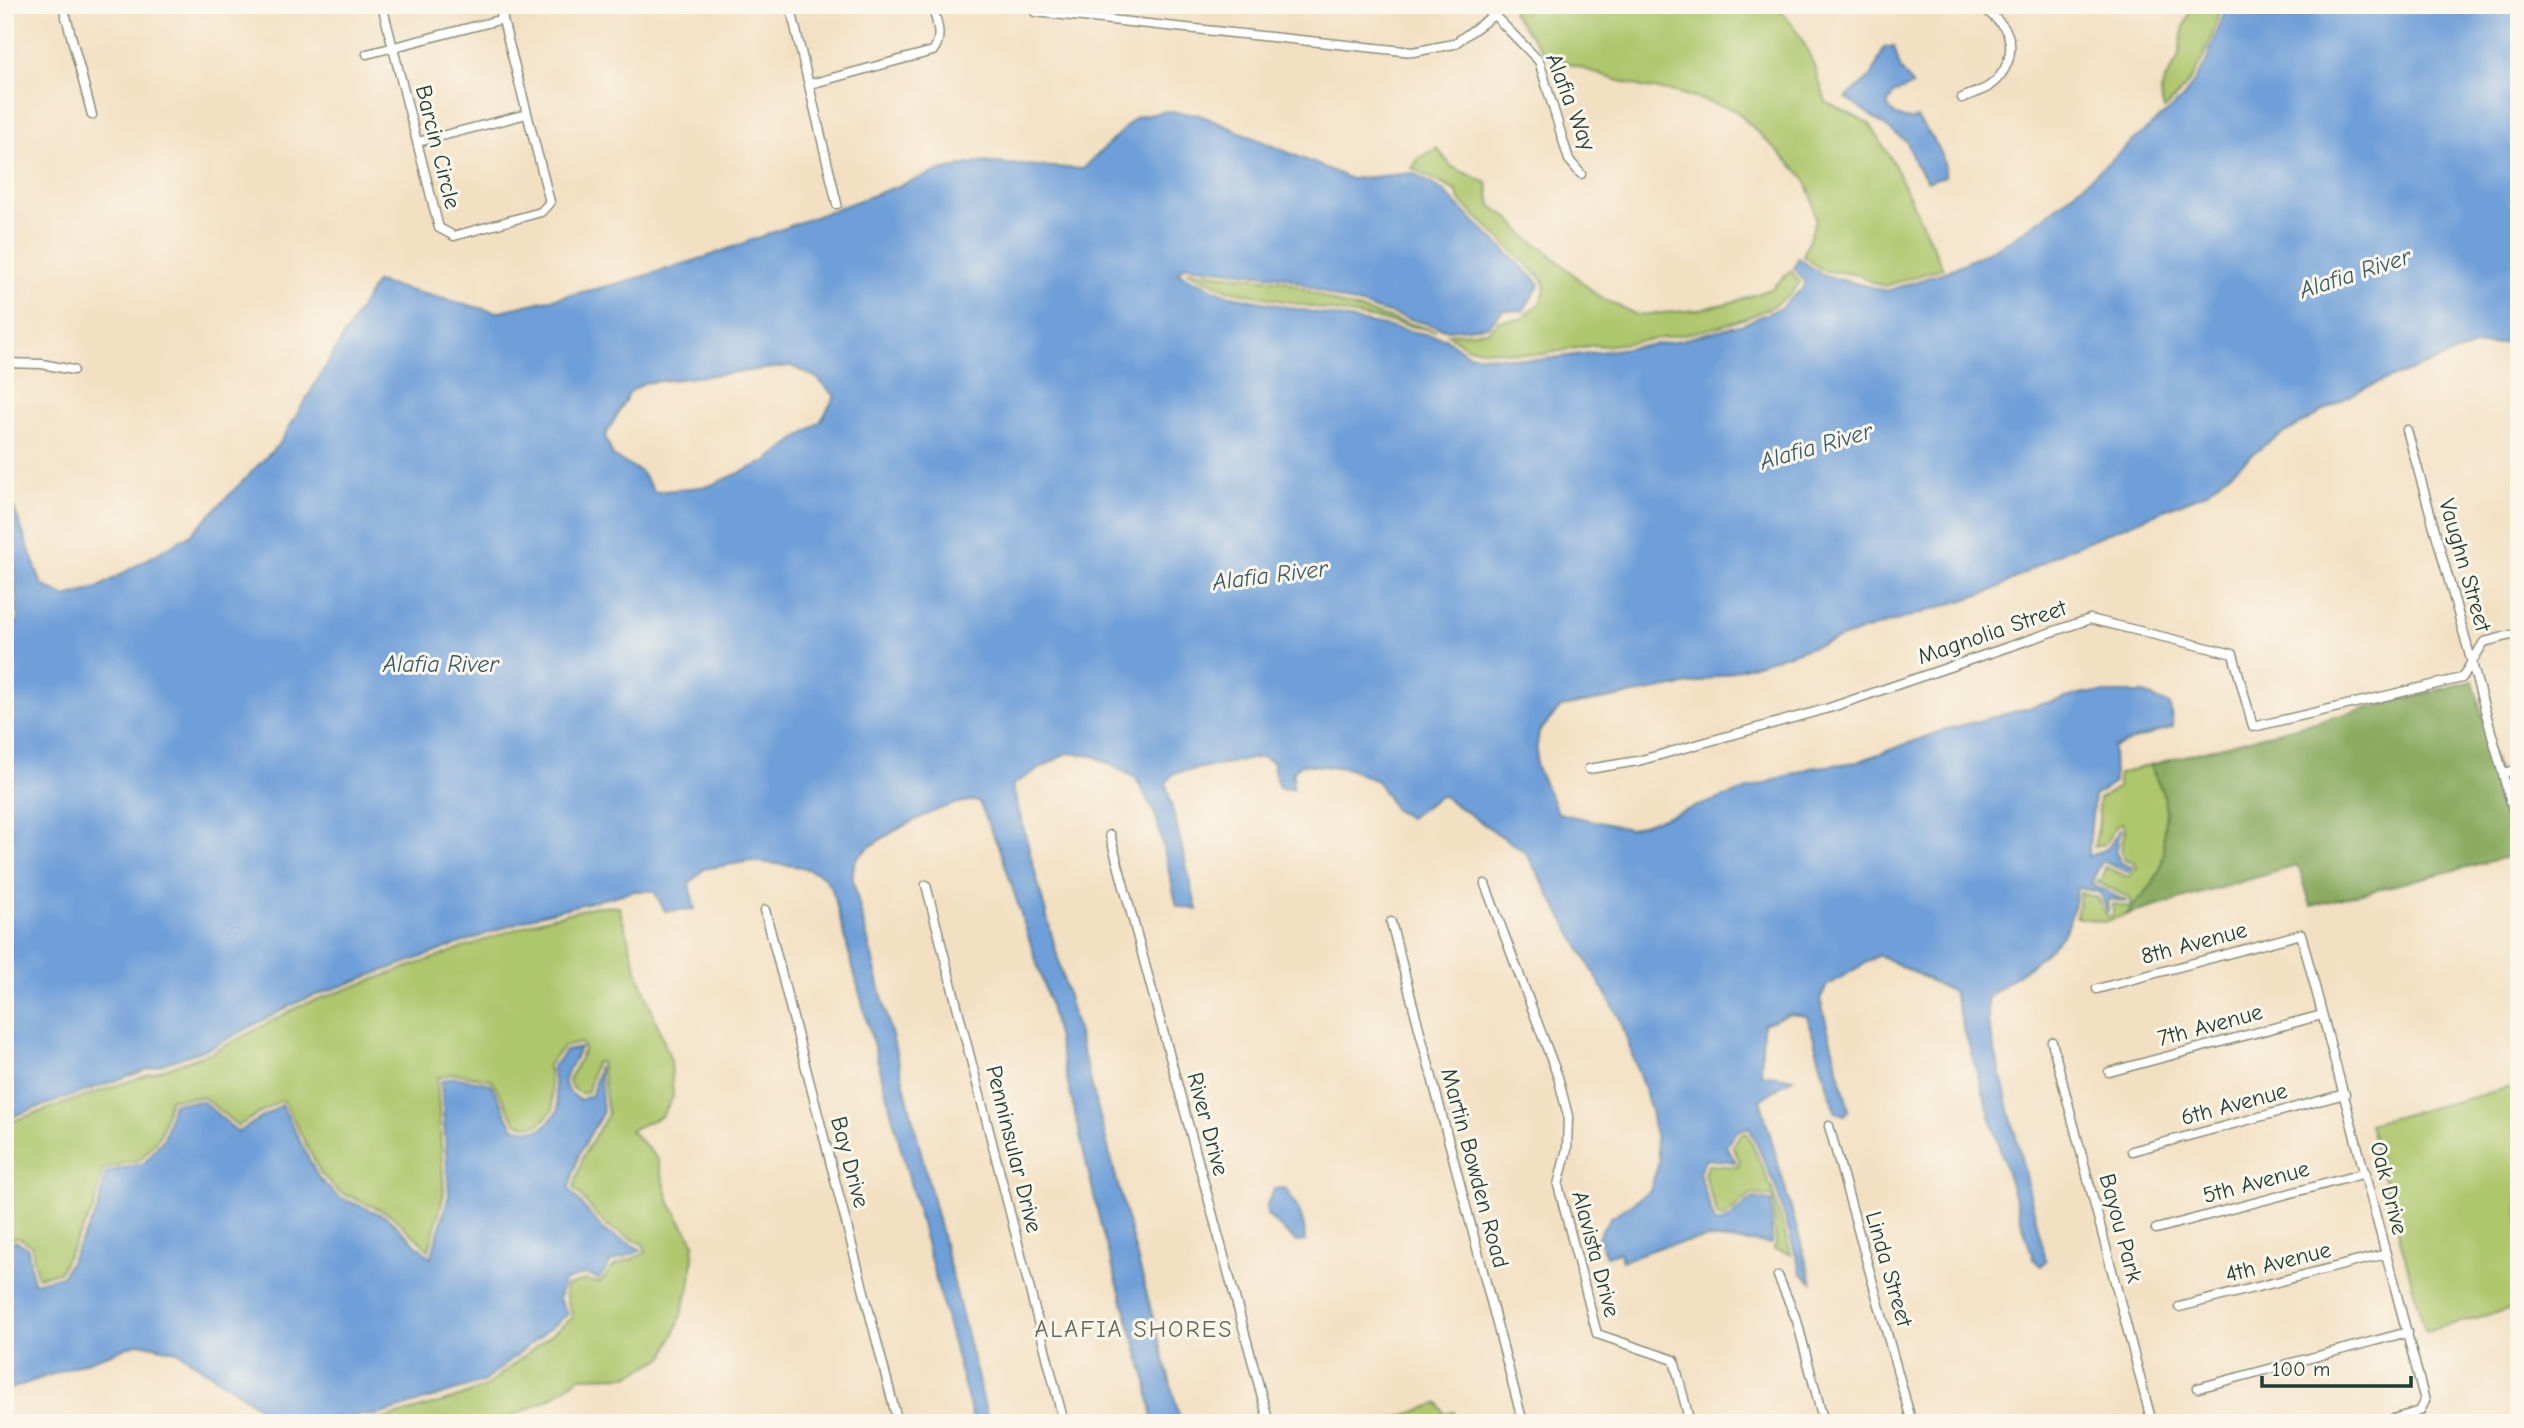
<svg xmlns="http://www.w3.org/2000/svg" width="2524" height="1428" viewBox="0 0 2524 1428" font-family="'Comic Neue',sans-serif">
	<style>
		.green { fill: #aec66c; stroke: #668250; stroke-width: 2 }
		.forest { fill: #8aab60; stroke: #54744a; stroke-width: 2 }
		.water { fill: #6e9fd8; stroke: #466e86; stroke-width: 2; fill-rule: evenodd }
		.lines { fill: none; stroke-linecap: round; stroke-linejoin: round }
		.street-casing { stroke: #898e7b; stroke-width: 11 }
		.street { stroke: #fff; stroke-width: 8 }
		.labels { text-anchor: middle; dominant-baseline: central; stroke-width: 6; stroke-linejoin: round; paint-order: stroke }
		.street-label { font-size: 23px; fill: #1f3d34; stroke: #fbf7ec }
		.water-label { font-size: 24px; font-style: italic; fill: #375a65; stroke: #fbf7ec }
		.neighbourhood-label { font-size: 24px; letter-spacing: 2px; fill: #646958; stroke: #fbf7ec }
	</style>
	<rect width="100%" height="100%" fill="#fbf7ec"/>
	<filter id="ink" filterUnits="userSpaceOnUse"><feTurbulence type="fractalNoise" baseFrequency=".0143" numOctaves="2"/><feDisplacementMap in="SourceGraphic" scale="14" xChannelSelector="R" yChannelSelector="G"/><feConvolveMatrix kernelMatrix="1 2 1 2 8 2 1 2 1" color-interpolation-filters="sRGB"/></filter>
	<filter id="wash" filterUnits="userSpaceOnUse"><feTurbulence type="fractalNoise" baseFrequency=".00686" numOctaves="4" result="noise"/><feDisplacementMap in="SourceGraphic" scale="28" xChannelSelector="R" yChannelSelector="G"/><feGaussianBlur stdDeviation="1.57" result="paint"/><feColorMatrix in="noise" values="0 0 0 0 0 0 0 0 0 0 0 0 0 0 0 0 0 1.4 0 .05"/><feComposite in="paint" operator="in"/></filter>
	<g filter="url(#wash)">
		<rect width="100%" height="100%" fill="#f3e0c2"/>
		<!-- green -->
		<path class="green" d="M1515 5H1773C1803 28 1815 67 1826 102L1870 124 1893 162 1943 268 1885 286 1871 282 1859 275 1822 270 1803 256 1816 220 1812 197 1804 177 1735 110 1675 92 1646 88 1609 78 1546 55 1512 12Z
			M2192 5H2220C2214 45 2194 83 2164 109L2160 96 2164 82 2178 58 2183 30Z
			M1437 148 1452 167 1487 183 1491 206 1508 217 1526 237 1543 248 1599 297 1637 315 1698 310 1736 301 1771 289 1791 271 1800 282C1772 327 1653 340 1604 346L1594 345 1537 355 1468 348 1448 334 1488 331 1499 321 1521 319 1541 302 1545 288 1543 280 1461 202 1456 191 1412 168 1419 158Z
			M1187 271 1285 281 1339 304 1436 331 1228 290Z
			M2150 765 2164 796 2166 812 2163 838 2164 853 2160 870 2152 885 2126 915 2104 922 2076 917 2080 893 2096 897 2108 917 2113 914V904L2129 907 2132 904 2130 898 2097 882 2103 877 2105 867 2128 877 2137 868 2135 862 2124 859 2121 852 2125 828 2122 823 2117 825 2105 844 2094 847 2100 819 2098 809 2099 799 2118 787V774Z
			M596 906 619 907 637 970 671 1061 673 1097 662 1116 630 1130 657 1158 670 1203 694 1243 691 1281 678 1325 664 1357 628 1376 580 1377 551 1398 498 1423H340L380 1420 456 1398 485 1387 572 1318C573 1305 563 1304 566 1286L585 1280 600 1283 614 1266 646 1253 644 1245 606 1226 574 1188 583 1156 608 1114 601 1062 595 1063 588 1092 581 1094 571 1087 569 1080 584 1050 581 1043 563 1047 548 1065 553 1109C540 1127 537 1128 516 1123L492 1080 454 1073 437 1078 444 1194 429 1250 390 1214 339 1192 321 1174 284 1101H280L238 1126 203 1097 170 1099 160 1136 141 1159 103 1169 94 1208 59 1272 37 1277 32 1246 18 1237 5 1240V1124L213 1052 302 1005 541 920Z
			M2519 1085V1307L2425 1331 2369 1124Z
			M1747 1133 1772 1189 1791 1254 1773 1249 1776 1244 1773 1197 1752 1194 1724 1217H1718L1704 1173 1708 1165 1738 1167 1740 1161 1732 1146 1740 1135Z
			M1439 1403 1444 1414 1454 1412 1453 1423H1383Z"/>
		<!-- forest -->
		<path class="forest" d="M2473 681 2519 854 2311 906 2300 870 2296 866 2126 915 2152 885 2160 870 2164 853 2163 838 2166 812 2164 796 2150 765Z"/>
		<!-- water -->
		<path class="water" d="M2225 5H2519V341L2474 346 2360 390 2266 444 2204 494 2066 550 1992 591 1696 683 1561 707 1539 732 1537 745 1536 766 1558 813 1630 829 1810 768 1857 762 1944 730 2084 693H2143L2170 705 2173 727 2113 747 2114 783 2094 796 2088 857 2108 848 2121 828 2116 853 2121 863 2133 867 2128 872 2102 861 2091 884 2128 902 2109 899 2108 912 2099 892 2077 888C2074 902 2073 916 2066 929 2053 953 2010 979 1988 997V1023L2046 1260 2041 1266 2033 1259 1953 992 1879 955 1827 986 1820 999 1849 1110 1845 1115 1835 1112 1807 1016 1789 1014 1763 1024 1761 1074 1793 1078 1760 1100 1812 1282 1801 1273 1776 1188 1749 1127 1737 1131 1726 1146 1736 1162 1706 1159 1699 1172 1715 1223 1726 1221 1753 1198 1771 1201 1772 1244 1707 1238 1660 1247 1622 1261 1620 1252 1606 1256 1598 1237 1610 1218 1650 1191 1659 1161 1651 1110 1620 1019 1526 853 1441 795 1409 818 1395 810 1377 781 1347 768 1301 764 1293 772V789L1279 788 1272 762 1262 757 1174 773 1166 783 1197 910 1177 906 1156 816 1136 778 1094 756 1067 753 1012 785 1181 1423H1153L1147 1382 1103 1235 1049 1001 1002 855 979 802C957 794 869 840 856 860 852 866 853 874 853 881L989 1423H974L832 889 822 875 802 867 751 861 704 869 689 884 695 909 665 911 654 891H635L539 915 300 1001 212 1047 5 1119V633L11 630 18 621 13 549 5 528V483L42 585 66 597 97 588 191 534 280 443 376 282 496 312 625 282 706 257 933 173 977 162 1083 169 1136 117 1167 111 1200 115 1351 179 1413 173 1442 190 1540 284 1523 311 1503 310 1488 326 1448 330 1340 299 1286 277 1185 266 1178 273 1227 295 1445 338 1468 354 1537 360 1673 342 1743 324 1780 308 1802 289 1805 282 1794 268 1798 258 1822 275 1886 291 1948 271 2004 244 2052 211 2183 98 2205 65 2223 17ZM791 366 817 378 835 396 821 421 765 462 709 486 655 492 641 472 613 456 605 436 630 392 644 383Z
			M1894 46 1900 68 1913 86 1894 93 1887 105C1896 117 1903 122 1917 118 1930 135 1947 153 1945 176L1928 181 1915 164 1907 142 1846 98 1872 75 1884 48Z
			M580 1048 564 1079 567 1090 580 1100 592 1095 599 1066 603 1112 579 1154 569 1189 603 1230 642 1250 611 1262 599 1279 585 1274 563 1282 559 1299 568 1314 483 1382 378 1415 320 1417 310 1423H297L259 1407 177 1351 139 1343 5 1391V1245L16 1241 28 1248 33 1283 62 1276 98 1210 106 1172 144 1163 164 1138 173 1103 202 1101 238 1132 282 1105 318 1177 337 1196 387 1217 431 1258 449 1195 441 1081 454 1077 491 1084 513 1127C539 1133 543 1132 558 1110L552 1068 565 1051Z
			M1285 1188C1296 1203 1306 1223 1305 1241L1296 1242 1267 1215V1204L1274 1189Z"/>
	</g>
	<g filter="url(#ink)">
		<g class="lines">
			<defs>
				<path id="street" d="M63 5 92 115
					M382 5 439 228 454 236 541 212 550 202 499 5
					M790 5 837 204
					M1035 12 1413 52 1454 44 1494 15 1498 5
					M1494 15 1539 61 1569 160 1581 174
					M367 54 503 19
					M810 84 933 51C944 36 936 21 932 5
					M1962 98C1971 94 1981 91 1988 87 2007 74 2017 49 2005 29 1999 20 1988 12 1981 5
					M418 142 527 114
					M5 363 42 364 73 370
					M2407 430 2519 832
					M1589 769 1638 761 1829 708 2090 619 2233 654 2253 727 2462 678 2484 642 2519 633
					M2504 773 2519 769
					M1110 835 1269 1423
					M1485 884 1558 1077 1568 1116 1567 1149 1558 1185 1597 1334 1674 1360 1690 1423
					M926 885 1064 1423
					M765 910 898 1423
					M1391 922 1523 1423
					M2097 989 2301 934 2425 1401 2420 1411 2380 1423
					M2052 1042 2152 1423
					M2109 1072 2322 1015
					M1829 1126 1912 1423
					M2132 1151 2345 1094
					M2156 1229 2366 1173
					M1778 1276 1797 1321 1824 1423
					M2179 1307 2386 1254
					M2198 1388 2408 1332"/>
			</defs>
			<!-- street casing -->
			<use href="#street" class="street-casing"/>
			<!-- street -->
			<use href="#street" class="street"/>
		</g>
	</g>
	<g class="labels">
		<!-- street labels -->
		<g class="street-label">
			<text transform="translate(1571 102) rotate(69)">Alafia Way</text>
			<text transform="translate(438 147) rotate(76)">Barcin Circle</text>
			<text transform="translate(2465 565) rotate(74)">Vaughn Street</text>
			<text transform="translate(1992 632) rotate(-19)">Magnolia Street</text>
			<text transform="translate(2194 943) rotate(-15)">8th Avenue</text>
			<text transform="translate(2210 1025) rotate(-15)">7th Avenue</text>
			<text transform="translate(2234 1104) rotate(-15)">6th Avenue</text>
			<text transform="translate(1208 1124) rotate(75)">River Drive</text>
			<text transform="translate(1014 1149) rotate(76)">Penninsular Drive</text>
			<text transform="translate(850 1162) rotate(75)">Bay Drive</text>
			<text transform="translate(1475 1168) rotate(75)">Martin Bowden Road</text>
			<text transform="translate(2256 1182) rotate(-15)">5th Avenue</text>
			<text transform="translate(2389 1188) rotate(76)">Oak Drive</text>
			<text transform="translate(2121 1228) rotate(75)">Bayou Park</text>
			<text transform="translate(1596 1254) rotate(75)">Alavista Drive</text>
			<text transform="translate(2278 1262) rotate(-14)">4th Avenue</text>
			<text transform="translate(1889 1269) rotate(74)">Linda Street</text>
		</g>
		<!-- water labels -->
		<g class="water-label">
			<text transform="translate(2355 273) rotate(-18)">Alafia River</text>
			<text transform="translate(1816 446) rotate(-16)">Alafia River</text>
			<text transform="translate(1270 575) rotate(-7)">Alafia River</text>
			<text x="441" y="664">Alafia River</text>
		</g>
		<!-- neighbourhood labels -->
		<g class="neighbourhood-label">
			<text x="1134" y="1329">ALAFIA SHORES</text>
		</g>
	</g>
	<!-- margin -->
	<rect width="2524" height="1428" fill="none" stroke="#fbf7ec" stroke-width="28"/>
	<!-- scale -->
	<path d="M2262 1376v10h149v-10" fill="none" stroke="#1f3d34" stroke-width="3.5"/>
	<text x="2272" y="1376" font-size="21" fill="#1f3d34" stroke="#fbf7ec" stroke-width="5" paint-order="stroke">100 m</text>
</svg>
